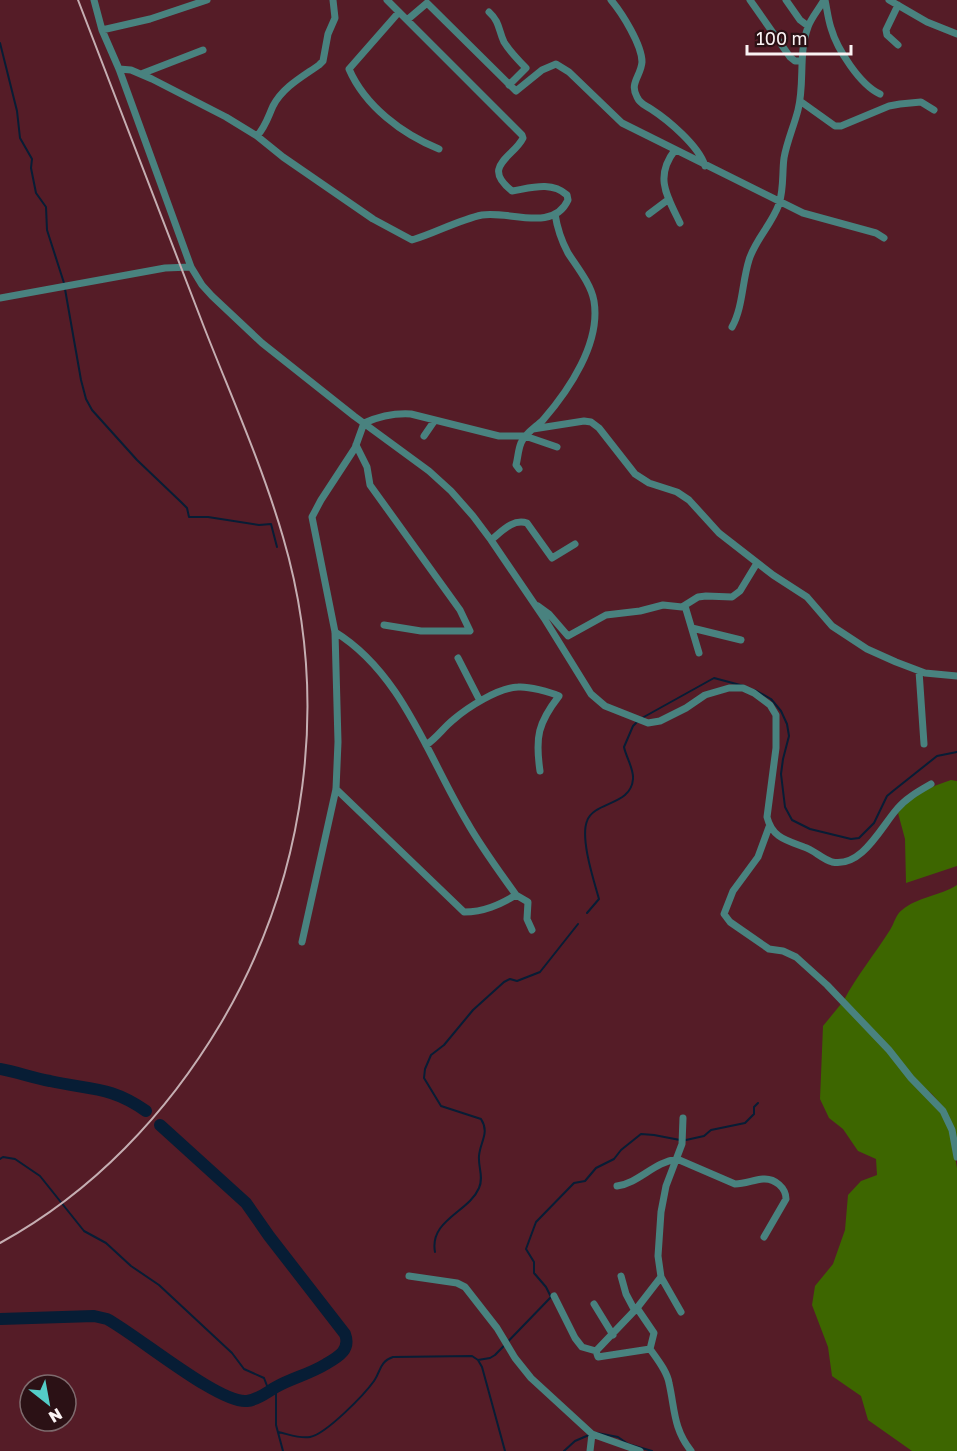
<svg xmlns="http://www.w3.org/2000/svg" width="957" height="1451" viewBox="0 0 957 1451" font-family="'Golos Text',sans-serif">
	<style>
		.green { fill: #3d6600 }
		.lines { fill: none; stroke-linecap: round; stroke-linejoin: round }
		.stream { stroke: #071d35; stroke-width: 2 }
		.river { stroke: #071d35; stroke-width: 12 }
		.street { stroke: #49827f; stroke-width: 7 }
		.rail { stroke: #c5aeb2; stroke-width: 2 }
	</style>
	<rect width="100%" height="100%" fill="#551c27"/>
	<!-- green -->
	<path class="green" d="M951 780 957 781V866L906 883 905 839 898 813C911 795 930 787 951 780Z
		M957 885V1143L944 1108 932 1094 914 1079 844 1000C857 975 875 954 890 930 894 924 896 914 902 910 917 897 940 896 957 885Z
		M841 1004 895 1059 942 1113 950 1129 957 1168V1451H912L868 1420 861 1396 832 1376 828 1347 812 1305 815 1286 833 1264 845 1230 848 1195 861 1181 877 1175 876 1159 858 1151 843 1129 829 1118 820 1099 823 1026Z"/>
	<g class="lines">
		<!-- stream -->
		<path class="stream" d="M0 43 17 111 20 138 32 159 31 168 36 193 46 207 47 230 64 283
			M65 289 81 380 86 399 92 410 137 460 181 502 187 508 189 517H208L259 525 271 524 277 547
			M755 690 771 699 781 711 787 724 789 736 783 759 781 774 785 807 792 820 810 829 851 839 859 838 874 823 887 796 893 791 937 756 957 752
			M642 718 714 678 744 686
			M587 913 599 899C594 881 580 839 587 821 594 801 631 806 633 779 634 769 626 757 624 747L633 726 638 721
			M686 1140 704 1136 711 1130 745 1123 754 1114V1107L758 1103
			M0 1159 3 1157 15 1159 40 1176 84 1231 106 1243 131 1266 159 1285 232 1353 244 1369 264 1378 269 1391
			M435 1252C429 1220 469 1212 479 1188 484 1177 478 1167 479 1156 480 1142 490 1133 481 1119L441 1106 424 1078 425 1069 431 1055 444 1045 473 1010 504 982 510 979 517 981 540 972 578 924
			M478 1360 490 1358 495 1355 551 1297 546 1287 534 1273V1262L526 1249 536 1222 574 1183 585 1181 596 1168 614 1159 621 1150 641 1134 654 1135 680 1140
			M276 1387V1425L283 1451
			M278 1432C288 1434 300 1439 310 1437 326 1434 364 1395 374 1381 381 1371 379 1362 393 1357L472 1356 478 1360 482 1367 505 1451
			M597 1433 618 1437 628 1444 652 1451
			M564 1451 575 1441 589 1435"/>
		<!-- river -->
		<path class="river" d="M0 1069C17 1072 33 1078 50 1081 90 1090 111 1086 146 1111
			M0 1319 94 1316 107 1319C137 1335 219 1404 247 1401 258 1400 267 1392 276 1387 292 1378 310 1374 326 1364 338 1357 351 1350 345 1334L269 1236 246 1203 160 1125"/>
		<!-- street -->
		<path class="street" d="M94 0 102 30 119 69 191 267 202 285 212 296 262 343 354 416 429 471 451 491 473 516 491 540 544 618 591 694 605 706 648 723 660 721 686 708 705 695 729 688H743L754 693 770 705 776 715V748L767 817C772 837 785 840 804 847 814 850 822 859 832 862 862 868 881 827 897 809 906 798 919 791 931 784
			M611 0C622 13 642 45 642 62 641 76 629 83 637 97 640 104 645 105 651 109 668 120 699 146 705 166
			M750 0 790 57 795 61H802
			M786 0 800 20 808 26
			M825 0C827 9 828 19 831 28 837 49 860 85 880 94
			M889 0 927 22 957 34
			M898 5 886 30 887 35 898 45
			M399 12 349 69C365 106 402 134 439 149
			M489 12C500 22 498 29 504 42 510 52 518 60 526 68L509 85
			M407 20 427 3 516 91 542 70 556 64 569 72 622 123 803 213 876 233 884 238
			M102 30 150 19 207 0
			M119 69 131 70 152 79 226 117 257 136 283 157 373 219 412 240C436 233 458 220 482 215 508 210 553 233 568 200L567 195C551 181 531 188 512 191 480 166 514 157 523 138L522 135 387 0
			M141 74 203 50
			M800 101 835 126H841L889 106 900 104 921 102 934 110
			M257 136C266 126 268 117 273 106 283 87 302 77 319 65L323 61 328 34 335 18 333 0
			M675 150C654 177 667 196 680 223
			M649 214 669 199
			M0 298 165 268 191 267
			M732 327C743 307 742 282 749 260 755 240 772 224 779 204 784 189 782 173 784 158 787 141 794 126 798 110 805 83 798 54 808 27 811 18 819 9 824 0
			M533 429 584 421 591 422 599 428 635 474 649 483 677 492 689 500 719 533 773 575 807 597 832 626 867 649 896 662 925 673 957 676
			M424 436 435 420
			M356 445 367 467 370 485 460 610 470 631H421L384 625
			M519 469 516 465C518 458 518 450 521 443 525 433 536 427 543 420 569 390 601 343 594 301 591 284 577 267 568 253 561 240 557 227 555 214
			M491 540C501 532 513 518 527 523L552 558 575 544
			M538 606 549 614 568 636 606 615 640 611 663 605 682 607 698 597 706 596 732 597 740 591 757 563
			M685 606 699 653
			M692 628 741 640
			M335 632C402 673 428 757 467 822 481 847 499 871 516 895L528 902 527 919 532 930
			M458 658 480 701
			M919 671 924 744
			M426 745C437 738 443 728 453 720 468 707 498 688 518 687 528 686 550 692 559 696 538 723 535 737 540 771
			M336 789 464 912C484 912 499 905 516 895
			M769 827 758 857 733 891 724 914 730 922 769 949 783 951 796 957 827 985 889 1050 911 1078 943 1111 952 1130 957 1157
			M302 942 336 789 338 742 335 632 312 517 321 500 355 448 364 423C380 416 395 413 411 414L499 436H525L557 447
			M617 1186C639 1183 654 1162 677 1159L735 1184C745 1184 753 1180 763 1179 775 1178 786 1188 786 1199L764 1237
			M409 1276 457 1283 465 1287 497 1328 515 1358 531 1378 592 1434 590 1451
			M621 1276 626 1294 635 1311
			M661 1277 681 1312
			M554 1296 575 1338 582 1347 596 1351
			M594 1304 613 1335
			M637 1308 654 1333 650 1349C657 1359 667 1371 669 1383 675 1409 673 1428 691 1451
			M650 1349 598 1357 596 1351 637 1308 661 1277 658 1256 661 1212 666 1186 682 1144 683 1118
			M592 1434 640 1451"/>
		<!-- rail -->
		<path class="rail" d="M0 1243C93 1192 167 1114 221 1023 307 877 331 700 283 537 262 465 231 396 204 327 162 218 120 109 78 0"/>
	</g>
	<!-- north arrow -->
	<g transform="translate(48 1403) rotate(149)"><circle r="28" fill="#2b1115" stroke="#7e6b6e" stroke-width="1.5"/>
	<path d="M0-4.5L10 22L0 15L-10 22Z" fill="#54cdc8"/>
	<text y="-9" font-size="16" font-weight="bold" text-anchor="middle" fill="#faf2f3">N</text>
	</g>
	<!-- scale -->
	<path d="M747 45v9h104v-9" fill="none" stroke="#faf2f3" stroke-width="3"/>
	<text x="756" y="45" font-size="18" fill="#faf2f3" stroke="#2b1115" stroke-width="4.5" paint-order="stroke">100 m</text>
</svg>
